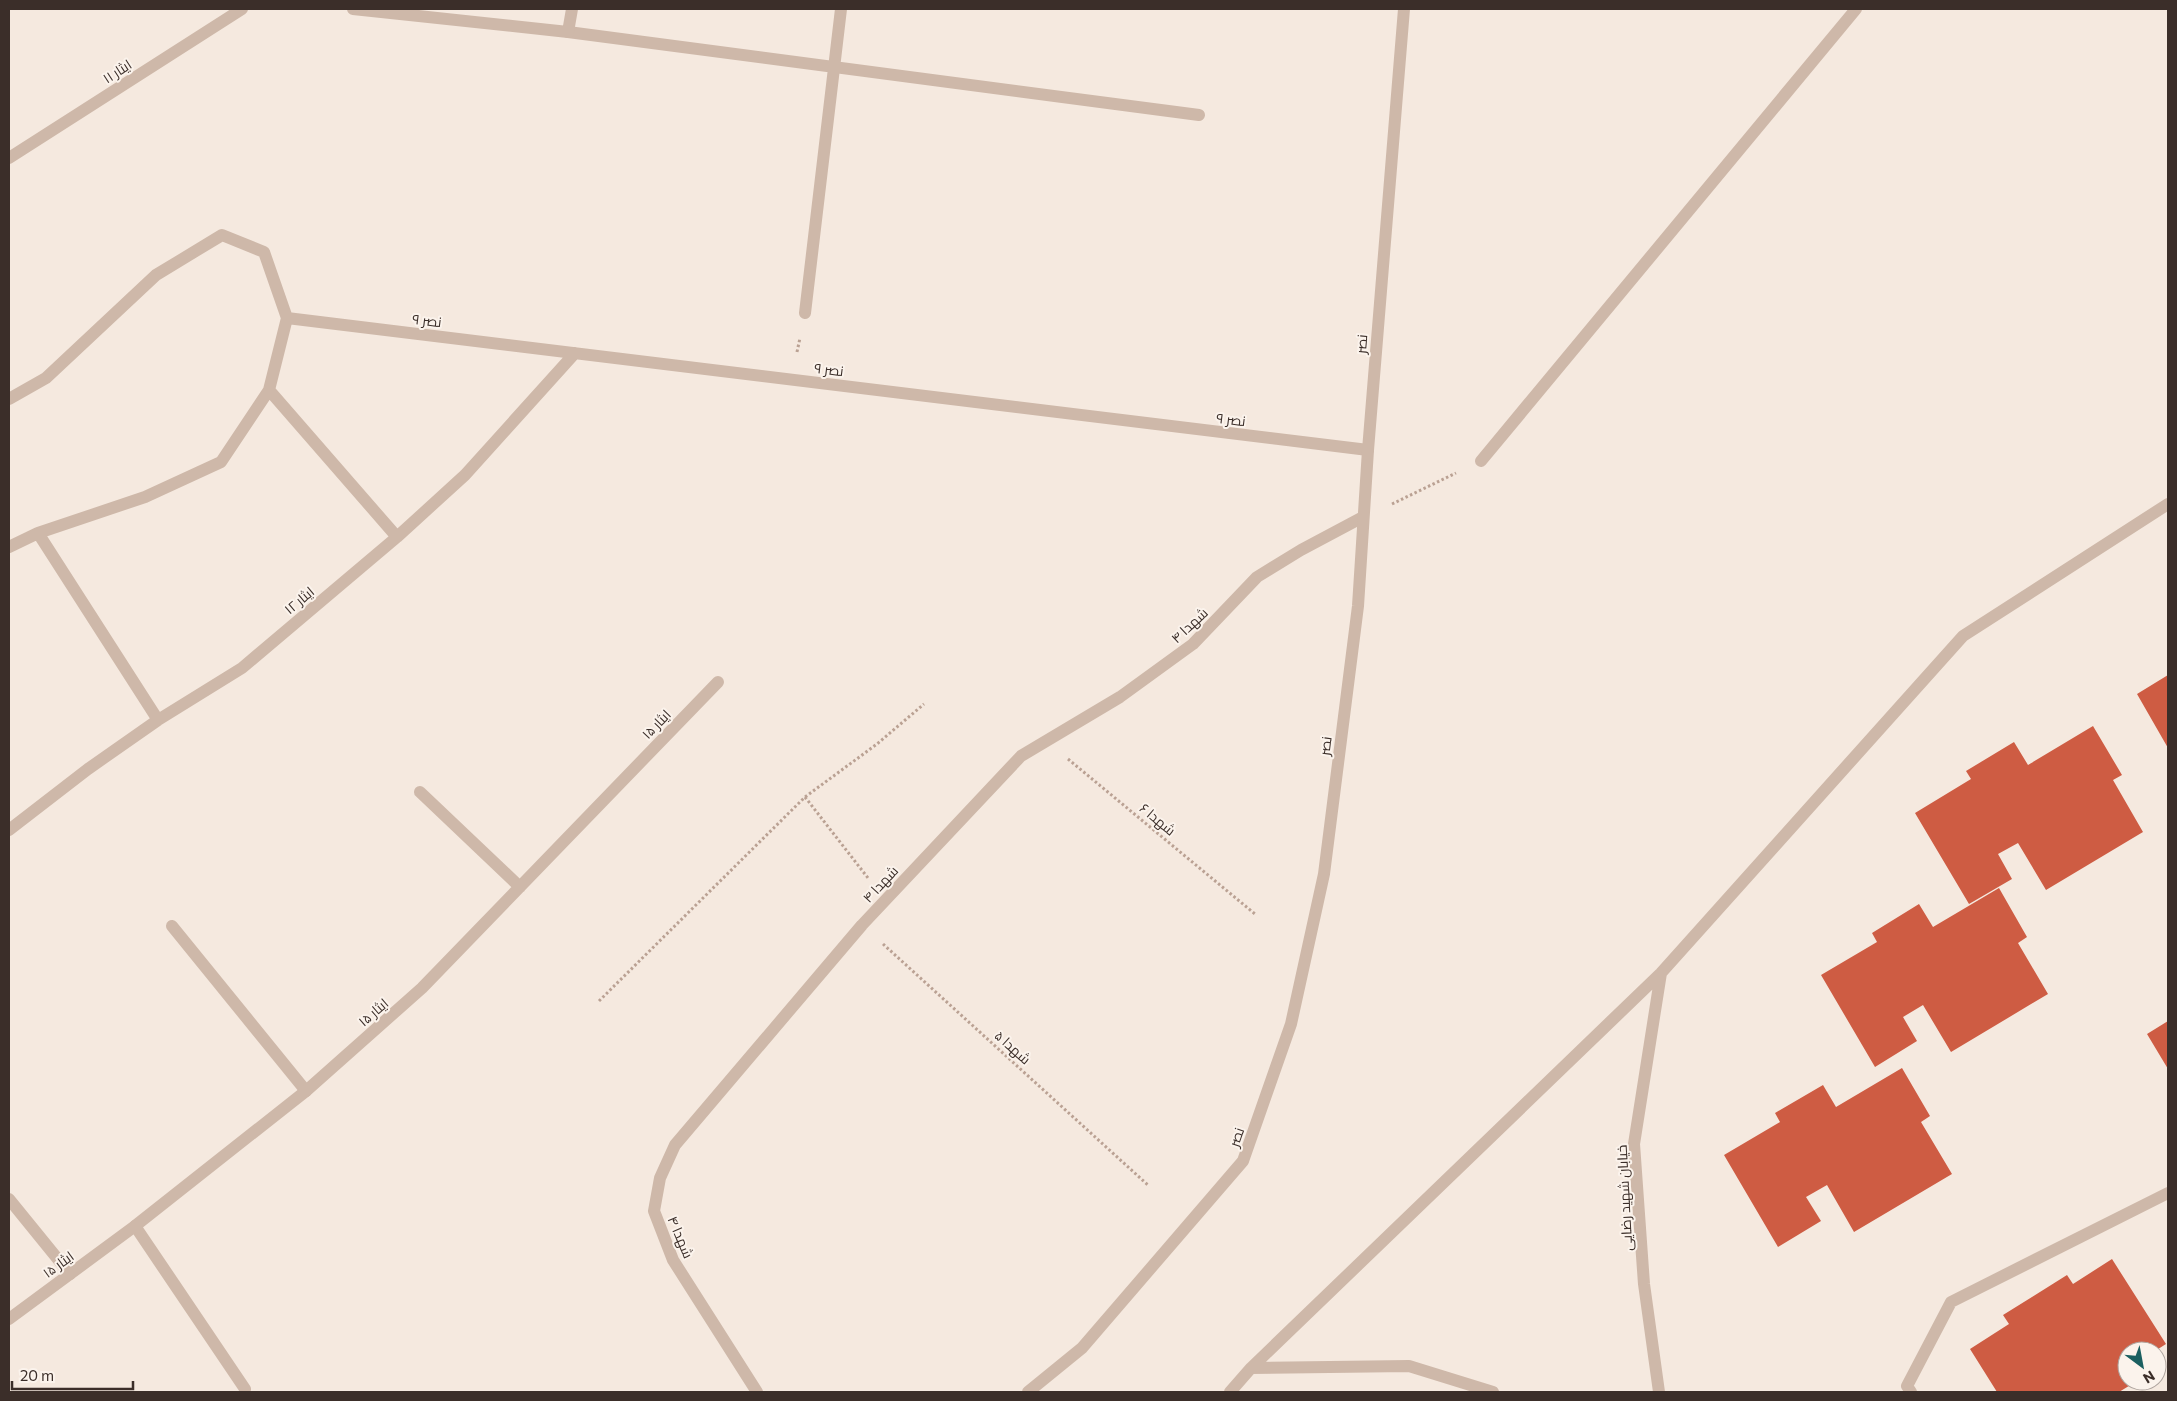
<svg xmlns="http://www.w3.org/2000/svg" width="2177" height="1401" viewBox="0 0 2177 1401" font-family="Commissioner,Cairo,sans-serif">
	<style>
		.building { fill: #ce5c43 }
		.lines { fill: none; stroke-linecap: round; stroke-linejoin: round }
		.path { stroke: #baa193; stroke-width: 3; stroke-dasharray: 2.5 2.5; stroke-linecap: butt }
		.service { stroke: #ceb8a9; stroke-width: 12 }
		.minor { stroke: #ceb8a9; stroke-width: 12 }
		.tertiary { stroke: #ceb8a9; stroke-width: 12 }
		.labels { text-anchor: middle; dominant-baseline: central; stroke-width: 4; stroke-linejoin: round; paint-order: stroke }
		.street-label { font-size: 14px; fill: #3b2e29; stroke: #fbf3ec }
	</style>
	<rect width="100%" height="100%" fill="#f5e9df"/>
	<!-- building -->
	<path class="building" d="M2168 675V748L2137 694Z
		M2093 726 2122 775 2113 780 2143 832 2046 890 2018 843 1998 854 2012 879 1969 904 1915 813 1971 779 1966 771 2014 742 2028 765Z
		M1999 888 2027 937 2018 943 2048 994 1951 1052 1923 1005 1903 1017 1917 1041 1875 1067 1821 975 1877 942 1872 933 1919 904 1933 927Z
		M2168 1021V1069L2147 1034Z
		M1902 1068 1930 1116 1921 1122 1952 1174 1854 1232 1827 1185 1806 1197 1821 1221 1778 1247 1724 1155 1780 1122 1775 1113 1823 1085 1836 1107Z
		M2112 1259 2166 1344 2155 1351H2127V1381H2137L2119 1392H1997L1970 1349 2009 1324 2003 1315 2067 1275 2073 1284Z"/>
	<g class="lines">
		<!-- path -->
		<path class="path" d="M797 352 800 338
			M1392 504 1456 473
			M1068 759 1255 914
			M805 797 868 878
			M883 944 1149 1186
			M599 1001 805 797 877 744 924 704"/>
		<!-- service -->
		<path class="service" d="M172 926 306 1091
			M9 1199 70 1274
			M135 1226 245 1389"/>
		<!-- minor -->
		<path class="minor" d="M568 32 1199 115
			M9 158 242 9
			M805 313 841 9
			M287 318 1368 450
			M269 390 397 537
			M9 399 46 378 156 275 222 235 264 252 287 318 269 390 221 462 145 497 38 533 9 547
			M38 533 158 720
			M420 792 520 887
			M9 830 88 769 158 720 242 668 397 537 465 475 575 353
			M9 1319 135 1226 306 1091 422 988 718 682
			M757 1392 673 1260 654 1211 660 1178 675 1145 862 925 1021 756 1120 697 1193 644 1257 577 1301 550 1363 517
			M1911 1392 1907 1386 1951 1302 2168 1193"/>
		<!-- tertiary -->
		<path class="tertiary" d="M353 9 568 32 572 9
			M1481 461 1856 9
			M1251 1368 1409 1366 1493 1392
			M1028 1392 1082 1348 1243 1161 1291 1024 1324 874 1358 606 1368 450 1404 9
			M1230 1392 1251 1368 1661 973 1963 636 2168 504
			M1659 1392 1644 1284 1634 1144 1661 973"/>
	</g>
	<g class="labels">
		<!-- street labels -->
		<g class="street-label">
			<text transform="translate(117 71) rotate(-33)">ایثار ۱۱</text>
			<text transform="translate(427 320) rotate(7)">نصر ۹</text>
			<text transform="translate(1361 344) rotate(-85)">نصر</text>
			<text transform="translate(829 369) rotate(7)">نصر ۹</text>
			<text transform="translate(1231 419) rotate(7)">نصر ۹</text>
			<text transform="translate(299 600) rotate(-40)">ایثار ۱۲</text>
			<text transform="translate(1189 625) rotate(-43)">شهدا ۴</text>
			<text transform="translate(656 724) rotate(-46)">ایثار ۱۵</text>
			<text transform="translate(1325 746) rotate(-83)">نصر</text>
			<text transform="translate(1158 819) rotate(40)">شهدا ۶</text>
			<text transform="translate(880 884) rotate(-47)">شهدا ۴</text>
			<text transform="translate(373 1012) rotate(-41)">ایثار ۱۵</text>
			<text transform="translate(1013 1047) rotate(42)">شهدا ۵</text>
			<text transform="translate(1236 1137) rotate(-71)">نصر</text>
			<text transform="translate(1624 1198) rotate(-93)">خیابان شهید رضایی</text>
			<text transform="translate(681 1237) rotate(67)">شهدا ۴</text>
			<text transform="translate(58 1264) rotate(-36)">ایثار ۱۵</text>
		</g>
	</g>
	<!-- border -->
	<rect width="2177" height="1401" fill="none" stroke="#3b2e29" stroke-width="20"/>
	<!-- north arrow -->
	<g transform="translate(2142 1366) rotate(148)"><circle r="24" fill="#fbf3ec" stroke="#aea49e"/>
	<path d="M0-4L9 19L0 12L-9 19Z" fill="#1b5f60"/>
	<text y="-8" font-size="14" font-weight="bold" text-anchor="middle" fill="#3b2e29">N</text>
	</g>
	<!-- scale -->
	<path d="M12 1381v8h121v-8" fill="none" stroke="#3b2e29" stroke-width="2.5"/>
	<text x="20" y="1381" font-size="15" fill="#3b2e29" stroke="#fbf3ec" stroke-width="4" paint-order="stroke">20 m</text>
</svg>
